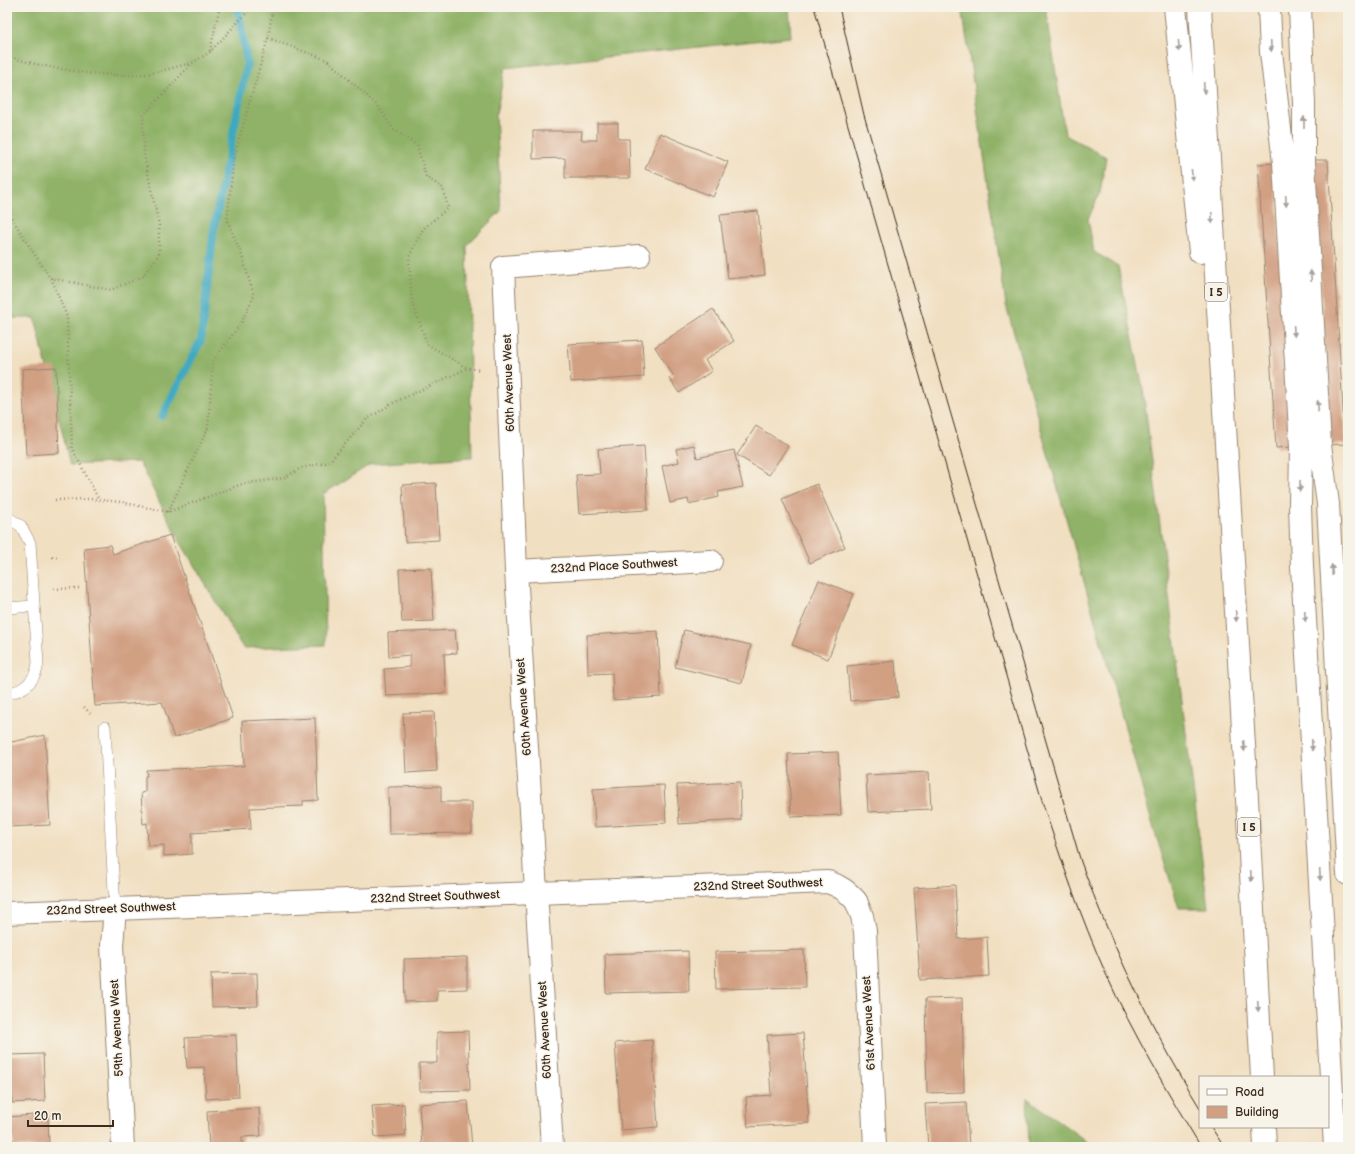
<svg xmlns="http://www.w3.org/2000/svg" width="1355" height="1154" viewBox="0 0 1355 1154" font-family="'Balsamiq Sans',sans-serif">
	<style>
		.forest { fill: #90b267; stroke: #666e42 }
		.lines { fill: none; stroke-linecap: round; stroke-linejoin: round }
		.stream { stroke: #40a9c0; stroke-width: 8 }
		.building { fill: #d19f82 }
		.lane-casing { stroke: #968470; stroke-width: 12 }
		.street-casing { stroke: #968470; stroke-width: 24 }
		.secondary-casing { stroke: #968470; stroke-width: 24 }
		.highway-casing { stroke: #968470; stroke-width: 24 }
		.path { stroke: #968470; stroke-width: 2.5; stroke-dasharray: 1 3; stroke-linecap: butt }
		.lane { stroke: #fff; stroke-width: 11 }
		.street { stroke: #fff; stroke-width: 22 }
		.secondary { stroke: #fff; stroke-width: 22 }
		.highway { stroke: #fff; stroke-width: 22 }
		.tram { stroke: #3b2a1e; stroke-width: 1 }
		.oneway { fill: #a79f9a }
		.labels { text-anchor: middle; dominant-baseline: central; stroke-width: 3; stroke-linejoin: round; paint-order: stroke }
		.shield { fill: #f7f3e8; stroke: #73665b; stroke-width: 1 }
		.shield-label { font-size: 11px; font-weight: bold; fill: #3b2a1e }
		.street-label { font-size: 12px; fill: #3b2a1e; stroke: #f7f3e8 }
	</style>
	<rect width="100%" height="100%" fill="#f7f3e8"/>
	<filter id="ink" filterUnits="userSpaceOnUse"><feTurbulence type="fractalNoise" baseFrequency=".025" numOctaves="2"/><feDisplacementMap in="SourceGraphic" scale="8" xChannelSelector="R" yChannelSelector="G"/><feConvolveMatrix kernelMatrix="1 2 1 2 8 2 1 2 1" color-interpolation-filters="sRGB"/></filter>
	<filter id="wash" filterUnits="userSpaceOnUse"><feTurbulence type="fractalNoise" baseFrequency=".012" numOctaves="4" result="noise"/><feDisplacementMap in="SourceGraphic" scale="16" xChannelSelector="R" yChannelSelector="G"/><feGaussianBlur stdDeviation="0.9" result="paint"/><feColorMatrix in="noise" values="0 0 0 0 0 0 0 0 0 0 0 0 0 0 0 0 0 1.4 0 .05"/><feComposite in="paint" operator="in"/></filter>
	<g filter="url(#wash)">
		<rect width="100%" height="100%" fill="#f1dfc1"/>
		<!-- forest -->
		<path class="forest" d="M7 7H789L791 37 505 68 496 114 501 211 467 245 472 457 371 464 323 494 326 645 243 648 178 538 139 462 70 465 35 318H7Z
			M962 7H1046L1065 135 1106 157 1100 193 1088 219 1094 252 1118 266 1143 389 1208 908H1179L1152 823 1006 305Z
			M1027 1098 1094 1147H1029Z"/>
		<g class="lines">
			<!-- stream -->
			<path class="stream" d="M162 416 201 340 214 228 247 63 238 7"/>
		</g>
		<g id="blocks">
			<!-- building -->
			<path class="building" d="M597 123H618V139H629L630 178H565V158L533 159V131H582L581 140H597Z
				M660 133 728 162 713 197 645 169Z
				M1314 160H1328L1345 444 1330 445Z
				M1275 163 1291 447 1276 448 1258 164Z
				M758 211 765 275 728 279 720 215Z
				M713 309 734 341 705 360 712 371 679 393 669 378 673 375 655 347Z
				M642 340 644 377 571 382 568 344Z
				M56 367 59 453 26 455 22 369Z
				M756 426 788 446 769 475 737 455Z
				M694 445 697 458 734 450 743 487 718 492 719 497 689 504 688 499 670 503 662 466 679 462 676 449Z
				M644 446 648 510 579 514 576 475 600 474 598 449Z
				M436 483 439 540 405 542 402 485Z
				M817 484 845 547 810 563 782 499Z
				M170 535 233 718 174 738 162 702 95 706 84 548 110 545 113 554Z
				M431 568 434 621 402 622 399 569Z
				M819 580 854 594 828 659 792 645Z
				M455 630 457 653 444 654 446 693 386 696 384 669 410 667V655L389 657 388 633Z
				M684 630 751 645 742 683 675 667Z
				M658 631 661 697 613 700 612 673 588 674 587 635Z
				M895 661 898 697 850 701 847 666Z
				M434 712 437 771 406 773 403 713Z
				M315 718 318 800 303 801V806L250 808 251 829 192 833V854L164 856V845L148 846 147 823 143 824 141 793 145 792V776H147L146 770 244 766 242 721Z
				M45 735 50 825 7 827V743Z
				M838 752 841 815 791 817 788 754Z
				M929 772 931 809 868 812 866 775Z
				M740 782 741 820 679 824 677 785Z
				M664 785 666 823 595 827 593 789Z
				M441 786V802H472V833L389 834 388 787Z
				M955 885 958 939 987 937 989 976 920 980 914 888Z
				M804 950 805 987 716 989 715 952Z
				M688 951 689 991 606 993 605 954Z
				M467 957V989L437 990V1001L405 1002 404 959Z
				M257 973 258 1006 212 1007 211 974Z
				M962 998 964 1092 927 1093 925 999Z
				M468 1031 470 1090 420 1091 419 1063H437V1032Z
				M803 1033 809 1123 748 1127 746 1097 771 1095 767 1035Z
				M236 1035 239 1097 206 1099 204 1067 187 1068 185 1038Z
				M652 1040 658 1127 621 1130 615 1043Z
				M43 1054 45 1101 12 1103 9 1055Z
				M468 1101 472 1147H422L419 1104Z
				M966 1102 969 1147H928L925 1104Z
				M404 1104 406 1135 375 1137 372 1106Z
				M259 1108 261 1136 242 1137V1147H209L207 1111Z
				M48 1114 49 1147H14L13 1139H7V1117Z"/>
		</g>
	</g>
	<g filter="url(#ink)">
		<use href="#blocks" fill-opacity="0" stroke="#968470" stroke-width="1"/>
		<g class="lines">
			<defs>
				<path id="lane" d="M7 517 21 526 30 543 38 663C36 680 24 692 7 693
					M7 608 34 606
					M105 727 115 909"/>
				<path id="street" d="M516 571 711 561
					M856 901 862 916 865 931 875 1147
					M115 909 112 945 123 1147
					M552 1147 516 571 503 267 639 256"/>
				<path id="secondary" d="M7 913 828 882C840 886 847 891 856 901"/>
				<path id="highway" d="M1175 7 1200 252
					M1200 7 1245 762 1262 1077
					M1269 7 1271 52 1284 163 1301 447 1300 506 1302 566 1335 1147
					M1300 7 1304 103V161L1312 308 1320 445 1328 504 1348 874
					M1264 1127 1265 1147"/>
			</defs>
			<!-- lane casing -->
			<use href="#lane" class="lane-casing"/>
			<!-- street casing -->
			<use href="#street" class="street-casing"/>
			<!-- secondary casing -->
			<use href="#secondary" class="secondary-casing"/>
			<!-- highway casing -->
			<use href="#highway" class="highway-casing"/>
			<!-- path -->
			<path class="path" d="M268 38 327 60 377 105 394 130 417 145 426 177 443 188 448 208 423 229 409 257 412 301 427 344 467 368
				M210 51 219 10 217 7
				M7 56C48 69 95 76 137 75 155 74 174 67 191 63
				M7 211 50 278 111 290 143 276 159 254V225L144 156 143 116 192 63 210 52 252 7
				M51 278 67 317 72 448 99 500
				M55 500 90 499 121 502 168 512 242 484 284 478 301 468 329 462 366 420 393 403 468 368 481 370
				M168 512 208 428 213 361 241 323 254 296 242 256 227 220 234 157 268 38 273 7
				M52 557H59
				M54 589 79 588
				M84 707 90 713"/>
			<!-- lane -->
			<use href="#lane" class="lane"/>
			<!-- street -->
			<use href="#street" class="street"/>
			<!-- secondary -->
			<use href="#secondary" class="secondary"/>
			<!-- highway -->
			<use href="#highway" class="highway"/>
			<!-- tram -->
			<path class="tram" d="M814 7 1042 801C1061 860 1081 918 1106 974 1133 1034 1167 1091 1201 1147
				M839 7 864 115 1081 862C1113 949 1152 1029 1200 1108
				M1211 1127 1224 1147"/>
		</g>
		<!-- one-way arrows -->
		<defs><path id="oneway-solid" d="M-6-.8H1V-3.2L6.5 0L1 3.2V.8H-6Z"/></defs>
		<g class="oneway">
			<use href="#oneway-solid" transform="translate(1179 46) rotate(84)"/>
			<use href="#oneway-solid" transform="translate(1271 46) rotate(87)"/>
			<use href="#oneway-solid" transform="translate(1204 88) rotate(87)"/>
			<use href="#oneway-solid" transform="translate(1304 122) rotate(-90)"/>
			<use href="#oneway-solid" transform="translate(1192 175) rotate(84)"/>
			<use href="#oneway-solid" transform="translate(1286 201) rotate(87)"/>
			<use href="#oneway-solid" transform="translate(1212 218) rotate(87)"/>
			<use href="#oneway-solid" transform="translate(1311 276) rotate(-93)"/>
			<use href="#oneway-solid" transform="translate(1294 331) rotate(86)"/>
			<use href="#oneway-solid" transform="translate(1318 406) rotate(-93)"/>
			<use href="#oneway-solid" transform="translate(1300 486) rotate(91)"/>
			<use href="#oneway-solid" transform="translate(1332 570) rotate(-93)"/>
			<use href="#oneway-solid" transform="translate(1236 616) rotate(86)"/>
			<use href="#oneway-solid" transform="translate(1305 616) rotate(87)"/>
			<use href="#oneway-solid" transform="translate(1312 745) rotate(87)"/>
			<use href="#oneway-solid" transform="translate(1244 746) rotate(86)"/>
			<use href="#oneway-solid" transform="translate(1320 875) rotate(87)"/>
			<use href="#oneway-solid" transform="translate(1251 876) rotate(87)"/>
			<use href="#oneway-solid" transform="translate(1258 1006) rotate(87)"/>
		</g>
	</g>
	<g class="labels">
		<!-- shield labels -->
		<g class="shield">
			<rect x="1205" y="283" width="22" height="18" rx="3"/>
			<rect x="1238" y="818" width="22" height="18" rx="3"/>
		</g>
		<g class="shield-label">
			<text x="1216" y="292">I 5</text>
			<text x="1249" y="827">I 5</text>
		</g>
		<!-- street labels -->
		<g class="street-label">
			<text transform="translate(509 383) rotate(-92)">60th Avenue West</text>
			<text transform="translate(614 566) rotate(-3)">232nd Place Southwest</text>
			<text transform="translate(524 707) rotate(-94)">60th Avenue West</text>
			<text transform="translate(758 885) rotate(-2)">232nd Street Southwest</text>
			<text transform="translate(435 897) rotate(-2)">232nd Street Southwest</text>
			<text transform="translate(111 909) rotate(-2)">232nd Street Southwest</text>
			<text transform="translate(869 1023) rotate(-93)">61st Avenue West</text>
			<text transform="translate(117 1028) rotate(-93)">59th Avenue West</text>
			<text transform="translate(545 1030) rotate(-93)">60th Avenue West</text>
		</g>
	</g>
	<!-- margin -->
	<rect width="1355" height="1154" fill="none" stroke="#f7f3e8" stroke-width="24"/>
	<!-- legend -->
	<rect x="1199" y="1076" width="130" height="52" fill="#f7f3e8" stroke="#aca397"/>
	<rect x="1207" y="1089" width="20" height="6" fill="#ffffff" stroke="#aca397"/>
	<text x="1235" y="1096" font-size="12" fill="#3b2a1e">Road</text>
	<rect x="1207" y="1106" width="20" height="12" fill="#d19f82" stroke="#aca397"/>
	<text x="1235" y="1116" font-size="12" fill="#3b2a1e">Building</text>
	<!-- scale -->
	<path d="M28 1120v6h85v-6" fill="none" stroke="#3b2a1e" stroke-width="2"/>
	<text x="34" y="1120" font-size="12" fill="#3b2a1e" stroke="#f7f3e8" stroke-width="3" paint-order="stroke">20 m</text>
</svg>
